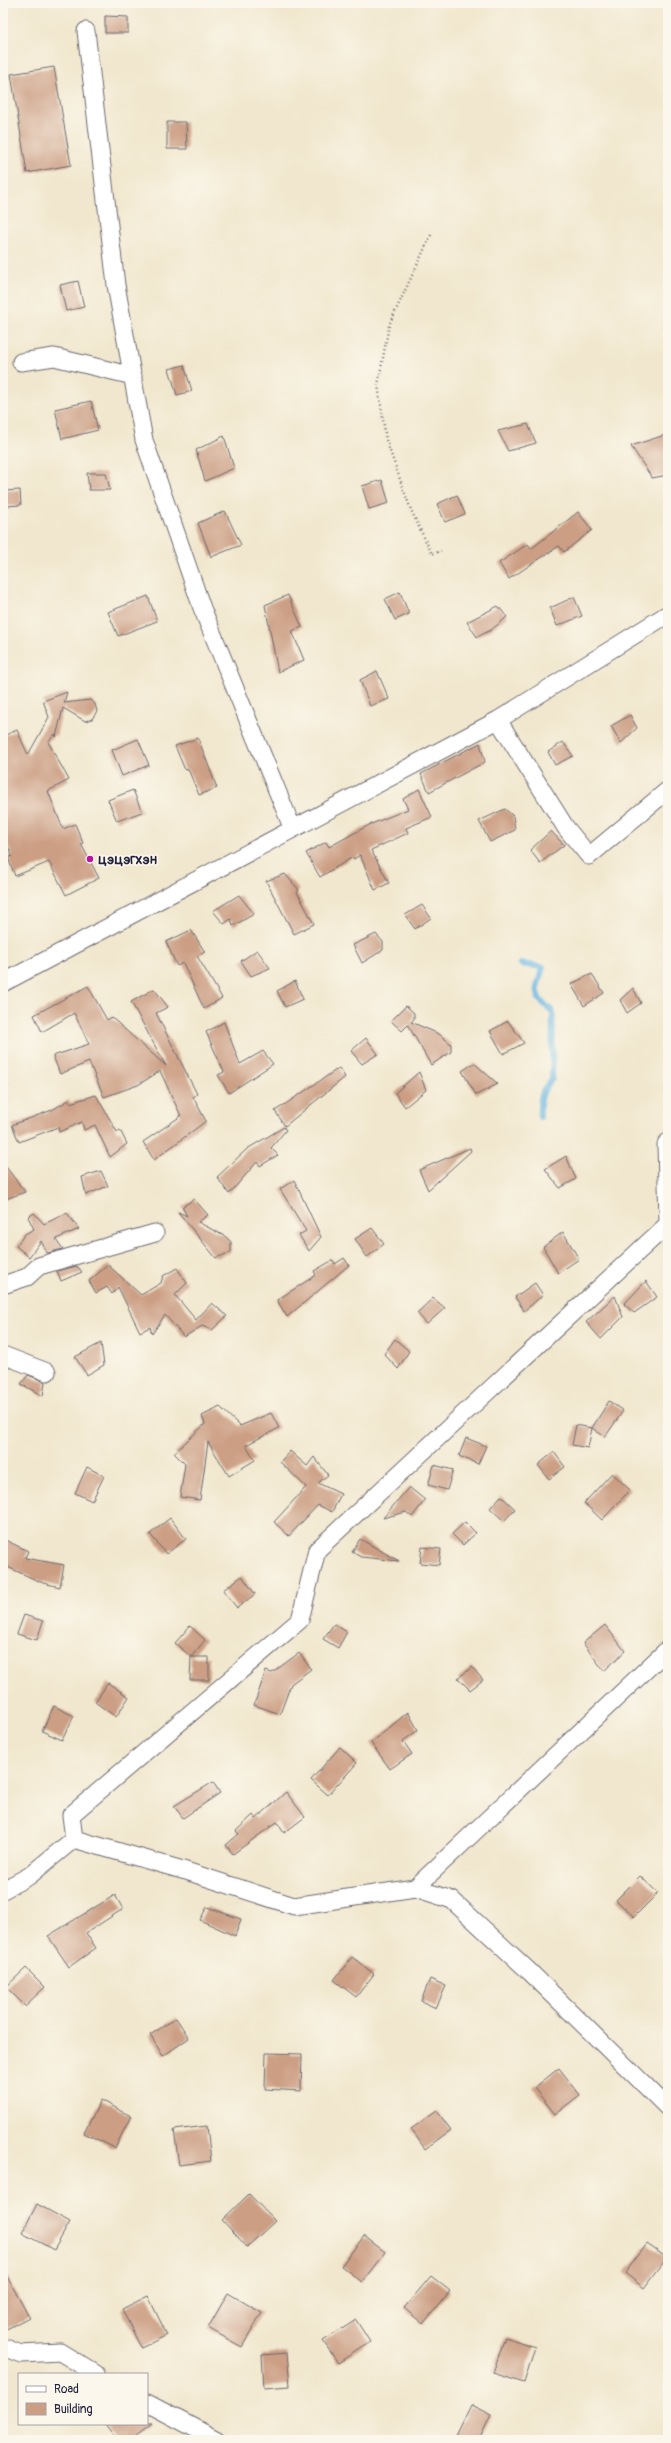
<svg xmlns="http://www.w3.org/2000/svg" width="671" height="2443" viewBox="0 0 671 2443" font-family="Pangolin,sans-serif">
	<style>
		.lines { fill: none; stroke-linecap: round; stroke-linejoin: round }
		.stream { stroke: #69b5e2; stroke-width: 6 }
		.building { fill: #cc9f84 }
		.street-casing { stroke: #6a676e; stroke-width: 19 }
		.path { stroke: #6a676e; stroke-width: 2.5; stroke-dasharray: 1 3; stroke-linecap: butt }
		.street { stroke: #fff; stroke-width: 17 }
		.poi-dot { fill: #b5179e; stroke: #fbf7ec; stroke-width: 1.5 }
		.labels { text-anchor: middle; dominant-baseline: central; stroke-width: 3.5; stroke-linejoin: round; paint-order: stroke }
		.poi-label { font-size: 14px; font-weight: bold; fill: #22223b; stroke: #fbf7ec; text-anchor: start }
	</style>
	<rect width="100%" height="100%" fill="#fbf7ec"/>
	<filter id="ink" filterUnits="userSpaceOnUse"><feTurbulence type="fractalNoise" baseFrequency=".025" numOctaves="2"/><feDisplacementMap in="SourceGraphic" scale="8" xChannelSelector="R" yChannelSelector="G"/><feConvolveMatrix kernelMatrix="1 2 1 2 8 2 1 2 1" color-interpolation-filters="sRGB"/></filter>
	<filter id="wash" filterUnits="userSpaceOnUse"><feTurbulence type="fractalNoise" baseFrequency=".012" numOctaves="4" result="noise"/><feDisplacementMap in="SourceGraphic" scale="16" xChannelSelector="R" yChannelSelector="G"/><feGaussianBlur stdDeviation="0.9" result="paint"/><feColorMatrix in="noise" values="0 0 0 0 0 0 0 0 0 0 0 0 0 0 0 0 0 1.4 0 .05"/><feComposite in="paint" operator="in"/></filter>
	<g filter="url(#wash)">
		<rect width="100%" height="100%" fill="#f1e7ce"/>
		<g class="lines">
			<!-- stream -->
			<path class="stream" d="M521 964 543 967 537 987 539 999 553 1012 552 1079C541 1091 539 1101 540 1117"/>
		</g>
		<g id="blocks">
			<!-- building -->
			<path class="building" d="M105 16 128 17V33H105Z
				M54 67 71 165 27 173 11 74Z
				M167 122H186L187 149H167Z
				M78 281 84 307 66 311 60 285Z
				M184 365 192 391 177 395 169 369Z
				M91 401 98 430 62 439 55 409Z
				M528 424 536 443 508 451 498 431Z
				M668 434V475L652 478 631 446Z
				M224 436 234 468 205 481 196 450Z
				M87 473H106L110 490H89Z
				M382 480 389 503 369 509 362 486Z
				M20 490 21 505 6 506 5 491Z
				M457 495 465 514 445 522 437 504Z
				M225 511 241 545 211 557 198 523Z
				M578 512 592 530 564 552 559 546 509 579 499 563 528 544 531 549Z
				M400 592 409 614 395 620 385 599Z
				M288 595 302 627 292 631 304 660 278 672 265 605Z
				M148 596 157 621 118 636 108 612Z
				M574 597 582 616 557 626 550 608Z
				M498 606 507 617 491 630 477 637 467 622Z
				M377 671 389 699 370 706 360 680Z
				M67 692 64 703 90 700 95 704 97 711 92 719 85 721 63 708 56 737 55 734 48 742 69 780 48 791 63 829 75 824 83 843 81 844 99 878 66 895 49 862 15 876 8 858 12 856 3 833V736L17 730 28 755 49 717 43 701Z
				M630 715 637 728 621 743 611 726Z
				M198 738 217 788 199 795 188 769 185 770 175 746Z
				M138 739 149 765 122 776 112 750Z
				M563 742 573 756 555 765 548 752Z
				M480 743 485 762 429 792 421 774Z
				M419 789 432 817 406 828 408 833 371 850 389 883 375 890 360 855 354 859 353 857 320 877 306 853 326 842 329 847 369 825 408 809 403 799Z
				M133 790 142 812 117 821 108 800Z
				M505 809 513 816 515 830 490 842 479 821Z
				M551 831 564 845 540 863 530 850Z
				M285 874 299 890 297 892 314 924 294 934 266 881Z
				M239 895 254 914 233 926 231 919 224 924 213 911Z
				M422 905 431 918 415 929 405 915Z
				M191 930 205 952 197 956 222 998 204 1009 183 963 177 966 166 942Z
				M376 934 383 942V950L362 963 353 945Z
				M257 950 270 968 251 976 241 961Z
				M592 974 604 993 584 1006 571 984Z
				M295 981 303 999 285 1007 277 991Z
				M88 986 107 1020 111 1017 166 1066 131 1002 154 989 168 1007 156 1013 197 1094 193 1097 206 1121 154 1160 143 1142 181 1116 160 1071 138 1085 104 1097 89 1062 60 1074 53 1056 89 1044 74 1013 42 1032 34 1015Z
				M633 988 641 1003 627 1013 620 1000Z
				M406 1006 414 1013V1019L411 1022 439 1034 451 1044V1052L431 1065 408 1025 402 1031 391 1021Z
				M508 1021 524 1043 503 1054 490 1031Z
				M224 1022 240 1064 263 1051 273 1064 229 1093 218 1075 224 1072 206 1032Z
				M366 1038 378 1054 362 1064 351 1051Z
				M474 1063 498 1084 476 1095 462 1071Z
				M339 1068 345 1077 285 1126 275 1111Z
				M419 1072 426 1090 405 1107 395 1093Z
				M96 1095 117 1132 120 1130 127 1144 110 1157 95 1125 84 1130 82 1122 59 1132 58 1127 19 1142 12 1125 52 1110 69 1100 70 1103Z
				M284 1127 286 1130 271 1148 278 1155 260 1166 257 1162 229 1194 217 1177 247 1149Z
				M470 1148 471 1151 428 1190 419 1170Z
				M566 1156 576 1179 560 1188 545 1169Z
				M3 1163 25 1192 3 1200Z
				M101 1171 108 1186 86 1195 82 1177Z
				M294 1180 321 1237 309 1251 299 1235 306 1231 280 1189Z
				M194 1199 208 1215 198 1222 226 1237 231 1242V1252L216 1258 178 1212 187 1216 182 1207Z
				M34 1213 44 1224 67 1213 79 1229 56 1239 63 1249 47 1253 41 1241 29 1257 16 1246 25 1234 34 1229 28 1217Z
				M372 1228 384 1244 367 1257 355 1239Z
				M563 1232 579 1259 558 1273 543 1247Z
				M344 1258 349 1265 287 1317 277 1300 316 1275 314 1271 333 1260 335 1264Z
				M108 1265 141 1295 161 1283 163 1276 177 1268 187 1283 175 1295 196 1320 212 1303 227 1316 212 1330 202 1326 184 1337 165 1315 152 1334 150 1327 140 1332 118 1287 112 1294 107 1287 96 1293 89 1281Z
				M77 1266 82 1272 61 1281 57 1271Z
				M646 1281 657 1297 634 1313 624 1304Z
				M535 1283 543 1295 524 1311 515 1297Z
				M615 1296 623 1317 601 1339 586 1322Z
				M433 1298 445 1308 427 1324 417 1313Z
				M395 1339 409 1351 398 1369 384 1354Z
				M101 1343 104 1365 87 1375 75 1357Z
				M28 1375 45 1382 43 1396 21 1384Z
				M609 1401 623 1411 605 1437 592 1428Z
				M220 1407 240 1426 271 1413 279 1428 246 1445 255 1460 229 1476 208 1442 200 1500 180 1497 185 1464 174 1453 205 1424 202 1416Z
				M576 1425 592 1428 588 1448 572 1445Z
				M466 1438 486 1446 478 1464 459 1456Z
				M290 1451 307 1466 314 1457 328 1475 318 1483 341 1494 332 1512 318 1505 289 1536 274 1522 306 1487 280 1462Z
				M554 1452 565 1467 549 1479 538 1465Z
				M434 1465 453 1470 447 1490 428 1485Z
				M87 1467 104 1476 92 1501 75 1493Z
				M612 1473 630 1490 602 1520 584 1503Z
				M409 1487 425 1500 412 1517 406 1512 383 1518Z
				M501 1496 515 1509 504 1521 490 1508Z
				M170 1518 186 1539 166 1554 150 1534Z
				M465 1522 476 1533 463 1545 452 1534Z
				M3 1539 28 1551 25 1558 64 1565 60 1587 43 1583 3 1565Z
				M360 1539 399 1561 361 1557 352 1552Z
				M422 1547 441 1549 439 1565 420 1563Z
				M242 1576 255 1594 237 1608 223 1590Z
				M24 1615 43 1621 37 1640 17 1634Z
				M334 1624 347 1632 338 1648 323 1639Z
				M605 1625 625 1651 604 1671 583 1643Z
				M190 1626 205 1640 191 1657 175 1643Z
				M299 1653 311 1669 291 1684 280 1714 254 1705 266 1671 272 1673Z
				M191 1657H209V1680H190Z
				M472 1667 483 1680 470 1690 458 1678Z
				M108 1683 129 1697 116 1717 95 1702Z
				M54 1706 74 1716 62 1740 42 1731Z
				M408 1712 418 1730 403 1741 412 1754 390 1769 371 1743Z
				M340 1747 357 1763 328 1795 311 1780Z
				M213 1782 220 1793 183 1818 174 1806Z
				M286 1792 305 1817 284 1833 277 1822 233 1854 226 1845 239 1834 236 1831 253 1815 256 1819Z
				M640 1876 658 1893 634 1917 616 1900Z
				M115 1895 123 1909 86 1933 96 1948 69 1967 48 1936Z
				M207 1907 241 1919 235 1936 200 1920Z
				M352 1957 374 1974 356 1997 334 1980Z
				M26 1968 45 1987 25 2006 6 1987Z
				M430 1979 446 1986 436 2008 421 2001Z
				M176 2018 189 2038 163 2056 150 2035Z
				M266 2053 302 2054 301 2091 265 2089Z
				M559 2068 580 2095 555 2114 534 2088Z
				M101 2100 131 2116 115 2148 84 2133Z
				M437 2111 451 2130 425 2149 411 2129Z
				M207 2126 211 2161 179 2165 174 2130Z
				M249 2194 275 2221 247 2247 222 2220Z
				M37 2204 70 2222 54 2250 22 2233Z
				M364 2236 385 2252 362 2282 341 2266Z
				M647 2244 667 2258 644 2288 625 2273Z
				M3 2269 29 2317 3 2331Z
				M431 2276 450 2291 423 2324 404 2308Z
				M228 2293 262 2313 242 2347 208 2328Z
				M148 2296 167 2335 141 2348 122 2309Z
				M356 2320 370 2342 338 2363 323 2341Z
				M505 2337 535 2347 524 2383 493 2373Z
				M287 2353 290 2386 264 2388 262 2355Z
				M471 2405 491 2415 479 2440H454Z
				M105 2424H152L131 2440H117Z"/>
		</g>
	</g>
	<g filter="url(#ink)">
		<use href="#blocks" fill-opacity="0" stroke="#6a676e" stroke-width="1"/>
		<g class="lines">
			<defs>
				<path id="street" d="M86 31 116 285 144 440 202 608 292 827
					M21 362 54 357 133 376
					M498 720 566 828 589 856 668 790
					M3 983 498 720 668 614
					M668 1142 666 1144 668 1222
					M3 1285 27 1277 39 1266 155 1233
					M3 1355 47 1372
					M74 1839 71 1815 300 1620 317 1550 668 1224
					M415 1888 668 1649
					M3 1890 29 1876 74 1839 186 1871 294 1906 415 1888 452 1900 530 1972 668 2108
					M3 2347 21 2354 60 2352 96 2374
					M147 2403 217 2440"/>
			</defs>
			<!-- street casing -->
			<use href="#street" class="street-casing"/>
			<!-- path -->
			<path class="path" d="M431 235 389 325 378 385 386 440 411 510 432 554 441 551"/>
			<!-- street -->
			<use href="#street" class="street"/>
		</g>
	</g>
	<!-- markers -->
	<circle class="poi-dot" cx="90" cy="859" r="4"/>
	<g class="labels">
		<!-- poi labels -->
		<g class="poi-label">
			<text x="98" y="859">цэцэгхэн</text>
		</g>
	</g>
	<!-- margin -->
	<rect width="671" height="2443" fill="none" stroke="#fbf7ec" stroke-width="16"/>
	<!-- legend -->
	<rect x="18" y="2373" width="130" height="52" fill="#fbf7ec" stroke="#a4a2a5"/>
	<rect x="26" y="2386" width="20" height="6" fill="#ffffff" stroke="#a4a2a5"/>
	<text x="54" y="2393" font-size="12" fill="#22223b">Road</text>
	<rect x="26" y="2403" width="20" height="12" fill="#cc9f84" stroke="#a4a2a5"/>
	<text x="54" y="2413" font-size="12" fill="#22223b">Building</text>
</svg>
